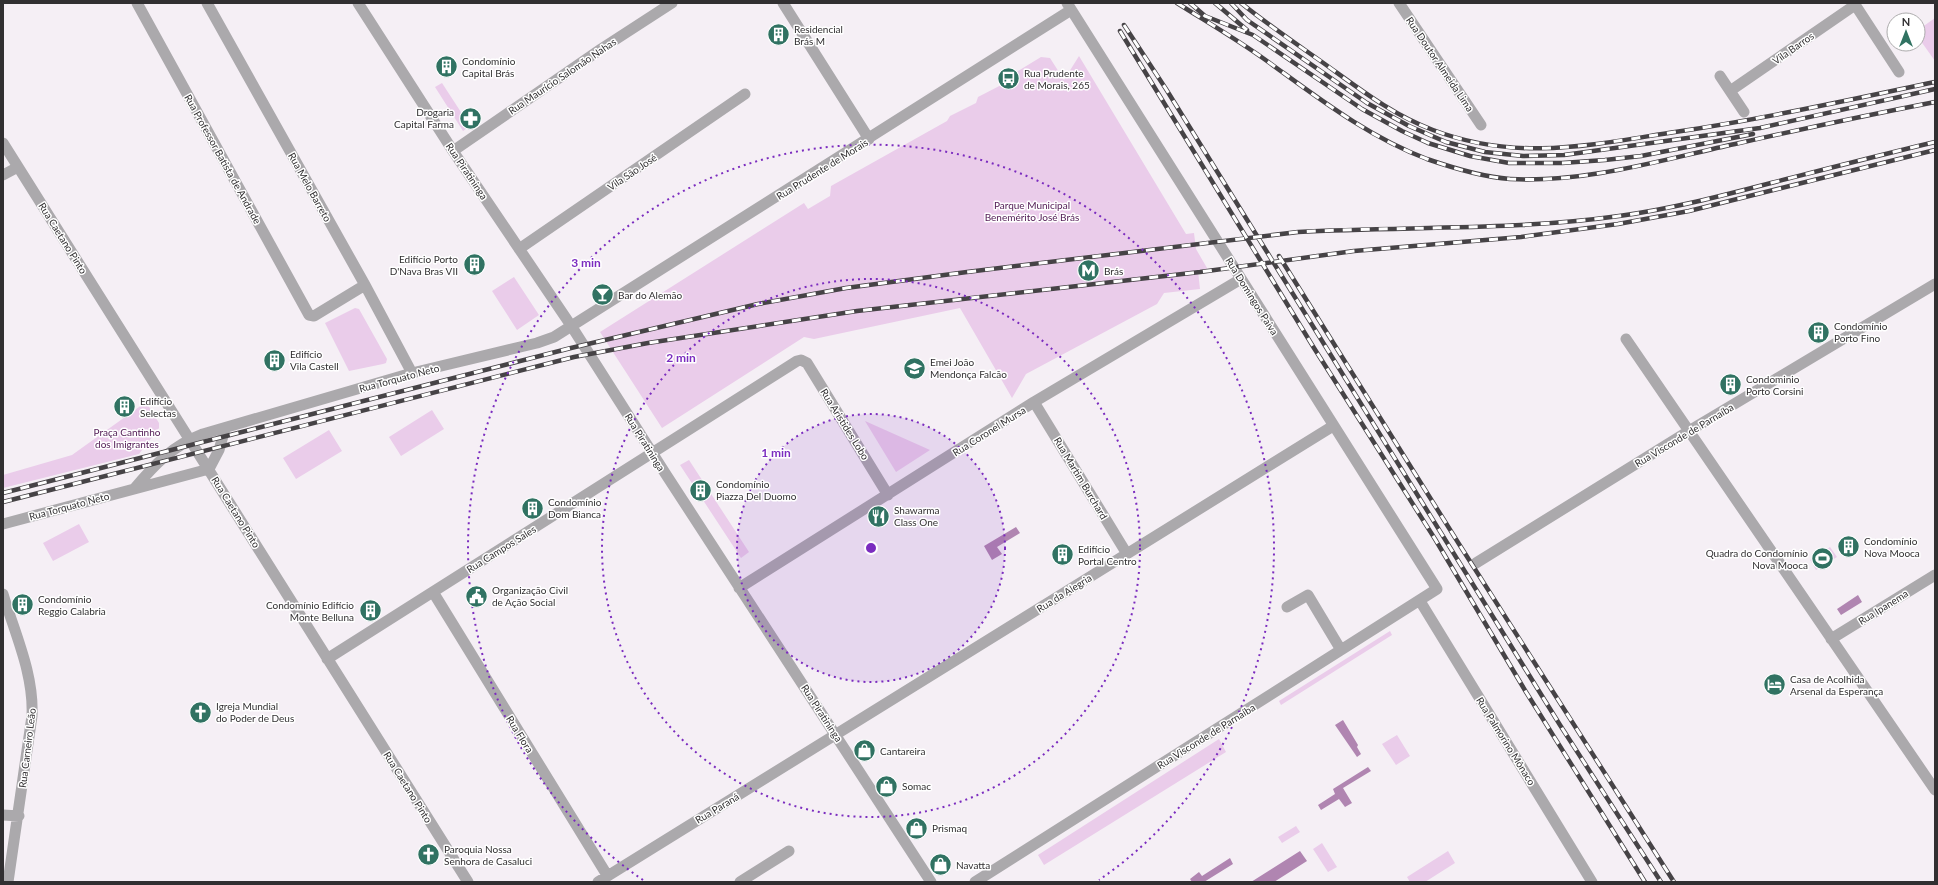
<svg xmlns="http://www.w3.org/2000/svg" width="1938" height="885" viewBox="0 0 1938 885" font-family="Lato,sans-serif">
	<style>
		.green { fill: #eaccea }
		.water { fill: #b085b1 }
		.lines { fill: none; stroke-linecap: round; stroke-linejoin: round }
		.minor { stroke: #aba9ac; stroke-width: 11 }
		.rail-casing { stroke: #464346; stroke-width: 4.5 }
		.rail { stroke: #fff; stroke-width: 3; stroke-dasharray: 9; stroke-linecap: butt }
		.ring { fill: none; stroke: #7b2cbf; stroke-width: 2; stroke-dasharray: 2 4 }
		.labels { text-anchor: middle; dominant-baseline: central; stroke-width: 3; stroke-linejoin: round; paint-order: stroke }
		.poi-label { font-size: 10px; fill: #312f31; stroke: #fff; text-anchor: start }
		.street-label { font-size: 10px; fill: #312f31; stroke: #fff }
		.park-label { font-size: 10px; fill: #552058; stroke: #fff }
		.centre { fill: #7b2cbf; stroke: #fff; stroke-width: 2 }
		.ring-label { font-size: 12px; text-anchor: middle; font-weight: bold; fill: #7b2cbf; stroke: #fff; stroke-width: 3; stroke-linejoin: round; paint-order: stroke }
	</style>
	<rect width="100%" height="100%" fill="#f5eff5"/>
	<!-- green -->
	<path class="green" d="M1935 18V61L1918 37V30Z
		M1079 56 1186 234 1194 233 1196 249 1207 268 1206 272 1198 271 1200 289 1164 293 1157 304 1026 374 1012 398 960 308 814 339 804 337 662 428 600 332 804 203 808 209 830 196 831 186 947 121 950 116 976 103 978 97 1007 82 1008 77 1041 57 1050 58 1064 80Z
		M442 83 470 126 463 131 435 87Z
		M514 277 539 315 517 330 492 291Z
		M355 308 359 309 387 359 386 363 383 364 349 371 325 323Z
		M146 402 159 423V428L139 454 3 488V475L72 455Z
		M432 410 444 429 401 456 389 437Z
		M865 421 930 450 896 472Z
		M329 430 342 451 296 479 283 458Z
		M689 460 749 552 741 558 680 465Z
		M79 524 89 542 53 561 43 543Z
		M1830 547 1837 557 1816 570 1810 560Z
		M1390 631 1392 635 1281 705 1279 701Z
		M1397 735 1410 756 1396 765 1382 744Z
		M1219 739 1226 752 1044 865 1038 855Z
		M1296 826 1300 832 1282 843 1278 837Z
		M1322 843 1337 867 1328 872 1313 849Z
		M1448 851 1455 863 1425 882H1410L1407 877Z"/>
	<!-- water -->
	<path class="water" d="M1016 527 1020 533 997 547 1002 554 992 560 984 546Z
		M1858 595 1862 602 1841 615 1837 609Z
		M1343 720 1358 745 1357 747 1361 754 1357 757 1335 725Z
		M1368 767 1371 771 1343 788 1352 803 1345 807 1339 799 1321 810 1318 805 1335 794 1333 789Z
		M1300 851 1307 861 1274 882H1251Z
		M1230 858 1233 864 1204 882H1192L1190 879 1199 872 1202 876Z"/>
	<g class="lines">
		<!-- minor -->
		<path class="minor" d="M137 3 309 315 314 316 365 285
			M207 3 365 285 412 373
			M358 3 453 151 572 327 665 473 931 882
			M783 3 869 139
			M1399 3 1481 125
			M1854 3 1899 72
			M1720 76 1744 112
			M1730 91 1855 5
			M3 143 468 882
			M453 151 601 49 672 3
			M3 175 18 167
			M519 249 745 94
			M1626 339 1935 790
			M1034 402 1127 554
			M134 489C155 464 172 446 203 434L412 373 537 343 554 337 1071 10
			M3 524 209 469 219 450 225 429
			M1476 563 1689 431 1935 284
			M739 588 1034 402 1241 279
			M433 592 607 875
			M3 594C15 634 34 674 32 716L8 882
			M1420 601 1592 882
			M1287 607 1308 595 1341 650
			M1831 639 1935 575
			M327 659 797 361 801 360 807 363 888 495
			M3 815 19 816
			M598 882 1333 426
			M740 882 789 851
			M975 882 1437 589 1067 3"/>
		<defs>
			<path id="rail" d="M1177 3C1207 22 1238 40 1267 61 1317 97 1368 137 1427 159 1453 168 1482 177 1510 179 1586 183 1661 160 1735 144 1802 129 1868 115 1935 102
				M1190 3 1205 16 1253 35 1362 109 1402 131 1428 143 1470 156 1509 163H1562L1605 160 1641 156 1753 134
				M1215 3 1247 30
				M1231 3 1247 20 1367 103 1409 126 1446 142 1485 152 1523 156 1564 155 1760 128 1935 89
				M1241 3C1267 24 1295 43 1322 62 1357 87 1392 115 1433 130 1517 162 1590 145 1675 132 1763 119 1849 100 1935 82
				M1124 25 1166 89 1560 725 1661 882
				M1120 31 1314 348 1435 539 1526 692 1645 882
				M1279 256 1459 544 1674 882
				M3 493 571 348 758 304 846 288 967 272 1298 232C1405 226 1512 231 1619 216 1671 209 1721 196 1771 183 1826 169 1880 155 1935 142
				M3 502 574 357 648 343 857 311 1200 272 1354 251 1521 237 1618 224 1689 211 1935 150"/>
		</defs>
		<!-- rail casing -->
		<use href="#rail" class="rail-casing"/>
		<!-- rail -->
		<use href="#rail" class="rail"/>
	</g>
	<!-- distance rings -->
	<circle cx="871" cy="548" r="134" fill="#7b2cbf" fill-opacity=".12"/>
	<g class="ring">
		<circle cx="871" cy="548" r="134"/>
		<circle cx="871" cy="548" r="269"/>
		<path d="M643 880A403 403 0 1 1 1099 880"/>
	</g>
	<!-- icons -->
	<defs>
		<symbol id="building-disc" viewBox="-11 -11 22 22"><circle r="9.5" fill="#307262" stroke="#fff"/><path d="M-4-6H4V6H1V3H-1V6H-4ZM-2.5-4.3h1.7v1.8h-1.7ZM.8-4.3h1.7v1.8H.8ZM-2.5-1h1.7V.8h-1.7ZM.8-1h1.7V.8H.8Z" fill="#fff"/></symbol>
		<symbol id="bus-disc" viewBox="-11 -11 22 22"><circle r="9.5" fill="#307262" stroke="#fff"/><path d="M-5-6H5V4H4V6H2V4H-2V6H-4V4H-5ZM-3.5-4V0h7V-4ZM-3.5 1.2v1.5H-2V1.2ZM2 1.2v1.5H3.5V1.2Z" fill="#fff"/></symbol>
		<symbol id="pharmacy-disc" viewBox="-11 -11 22 22"><circle r="9.5" fill="#307262" stroke="#fff"/><path d="M-2-6h4v4h4v4h-4v4h-4v-4h-4v-4h4Z" fill="#fff"/></symbol>
		<symbol id="metro-disc" viewBox="-11 -11 22 22"><circle r="9.5" fill="#307262" stroke="#fff"/><path d="M-5.5 5V-5H-3L0 0L3-5H5.5V5H3V-.5L0 4L-3-.5V5Z" fill="#fff"/></symbol>
		<symbol id="bar-disc" viewBox="-11 -11 22 22"><circle r="9.5" fill="#307262" stroke="#fff"/><path d="M-6-5H6L.8 .8V4.5H3.5V6h-7V4.5H-.8V.8Z" fill="#fff"/></symbol>
		<symbol id="school-disc" viewBox="-11 -11 22 22"><circle r="9.5" fill="#307262" stroke="#fff"/><path d="M0-5L7-2L0 1L-7-2ZM-4 1L0 2.5L4 1V4Q0 6-4 4Z" fill="#fff"/></symbol>
		<symbol id="restaurant-disc" viewBox="-11 -11 22 22"><circle r="9.5" fill="#307262" stroke="#fff"/><path d="M-5-6h1v4h1v-4h1v4h1v-4h1v5L-1.5 .5V6h-2V.5L-5-1ZM5-6V6H3V1.5H1.5Q1.5-4 5-6Z" fill="#fff"/></symbol>
		<symbol id="stadium-disc" viewBox="-11 -11 22 22"><circle r="9.5" fill="#307262" stroke="#fff"/><path d="M0-5a6.5 5 0 1 0 0 10a6.5 5 0 1 0 0-10ZM-3.5-1.8h7v3.6h-7Z" fill="#fff"/></symbol>
		<symbol id="civic-disc" viewBox="-11 -11 22 22"><circle r="9.5" fill="#307262" stroke="#fff"/><path d="M-.6-6.5H3V-4.5H.6V-3L4-1V1h2V6H-6V1h2V-1L-.6-3ZM-1.2 2.5V6h2.4V2.5Z" fill="#fff"/></symbol>
		<symbol id="hotel-disc" viewBox="-11 -11 22 22"><circle r="9.5" fill="#307262" stroke="#fff"/><path d="M-6-4.5h1.5V1H6V5H4.5V3h-9V5H-6ZM-4 0a1.8 1.8 0 1 1 3.6 0ZM.5 0V-2.5h3Q6-2.5 6 0Z" fill="#fff"/></symbol>
		<symbol id="church-disc" viewBox="-11 -11 22 22"><circle r="9.5" fill="#307262" stroke="#fff"/><path d="M-1.2-6h2.4v3.5h3.3v2.4h-3.3V6h-2.4V-.1h-3.3v-2.4h3.3Z" fill="#fff"/></symbol>
		<symbol id="shop-disc" viewBox="-11 -11 22 22"><circle r="9.5" fill="#307262" stroke="#fff"/><path d="M-5-2.5h2.3a2.7 3.5 0 0 1 5.4 0H5L5.5 6h-11ZM-1.5-2.5h3a1.5 2.3 0 0 0-3 0Z" fill="#fff"/></symbol>
	</defs>
	<g fill-rule="evenodd">
		<use href="#building-disc" x="766" y="22" width="25" height="25"/>
		<use href="#building-disc" x="434" y="54" width="25" height="25"/>
		<use href="#bus-disc" x="996" y="66" width="25" height="25"/>
		<use href="#pharmacy-disc" x="458" y="106" width="25" height="25"/>
		<use href="#building-disc" x="462" y="252" width="25" height="25"/>
		<use href="#metro-disc" x="1076" y="258" width="25" height="25"/>
		<use href="#bar-disc" x="590" y="282" width="25" height="25"/>
		<use href="#building-disc" x="1806" y="320" width="25" height="25"/>
		<use href="#building-disc" x="262" y="348" width="25" height="25"/>
		<use href="#school-disc" x="902" y="356" width="25" height="25"/>
		<use href="#building-disc" x="1718" y="372" width="25" height="25"/>
		<use href="#building-disc" x="112" y="394" width="25" height="25"/>
		<use href="#building-disc" x="688" y="478" width="25" height="25"/>
		<use href="#building-disc" x="520" y="496" width="25" height="25"/>
		<use href="#restaurant-disc" x="866" y="504" width="25" height="25"/>
		<use href="#building-disc" x="1836" y="534" width="25" height="25"/>
		<use href="#building-disc" x="1050" y="542" width="25" height="25"/>
		<use href="#stadium-disc" x="1810" y="546" width="25" height="25"/>
		<use href="#civic-disc" x="464" y="584" width="25" height="25"/>
		<use href="#building-disc" x="10" y="592" width="25" height="25"/>
		<use href="#building-disc" x="358" y="598" width="25" height="25"/>
		<use href="#hotel-disc" x="1762" y="672" width="25" height="25"/>
		<use href="#church-disc" x="188" y="700" width="25" height="25"/>
		<use href="#shop-disc" x="852" y="738" width="25" height="25"/>
		<use href="#shop-disc" x="874" y="774" width="25" height="25"/>
		<use href="#shop-disc" x="904" y="816" width="25" height="25"/>
		<use href="#church-disc" x="416" y="842" width="25" height="25"/>
		<use href="#shop-disc" x="928" y="852" width="25" height="25"/>
	</g>
	<g class="labels">
		<!-- poi labels -->
		<g class="poi-label">
			<text x="794" y="29">Residencial<tspan x="794" dy="12">Brás M</tspan></text>
			<text x="462" y="61">Condomínio<tspan x="462" dy="12">Capital Brás</tspan></text>
			<text x="1024" y="73">Rua Prudente<tspan x="1024" dy="12">de Morais, 265</tspan></text>
			<text x="454" y="112" text-anchor="end">Drogaria<tspan x="454" dy="12">Capital Farma</tspan></text>
			<text x="458" y="259" text-anchor="end">Edifício Porto<tspan x="458" dy="12">D'Nava Bras VII</tspan></text>
			<text x="1104" y="271">Brás</text>
			<text x="618" y="295">Bar do Alemão</text>
			<text x="1834" y="326">Condomínio<tspan x="1834" dy="12">Porto Fino</tspan></text>
			<text x="290" y="354">Edifício<tspan x="290" dy="12">Vila Castell</tspan></text>
			<text x="930" y="362">Emei João<tspan x="930" dy="12">Mendonça Falcão</tspan></text>
			<text x="1746" y="379">Condominio<tspan x="1746" dy="12">Porto Corsini</tspan></text>
			<text x="140" y="401">Edifício<tspan x="140" dy="12">Selectas</tspan></text>
			<text x="716" y="484">Condomínio<tspan x="716" dy="12">Piazza Del Duomo</tspan></text>
			<text x="548" y="502">Condomínio<tspan x="548" dy="12">Dom Bianca</tspan></text>
			<text x="894" y="510">Shawarma<tspan x="894" dy="12">Class One</tspan></text>
			<text x="1864" y="541">Condomínio<tspan x="1864" dy="12">Nova Mooca</tspan></text>
			<text x="1078" y="549">Edifício<tspan x="1078" dy="12">Portal Centro</tspan></text>
			<text x="1808" y="553" text-anchor="end">Quadra do Condomínio<tspan x="1808" dy="12">Nova Mooca</tspan></text>
			<text x="492" y="590">Organização Civil<tspan x="492" dy="12">de Ação Social</tspan></text>
			<text x="38" y="599">Condomínio<tspan x="38" dy="12">Reggio Calabria</tspan></text>
			<text x="354" y="605" text-anchor="end">Condomínio Edifício<tspan x="354" dy="12">Monte Belluna</tspan></text>
			<text x="1790" y="679">Casa de Acolhida<tspan x="1790" dy="12">Arsenal da Esperança</tspan></text>
			<text x="216" y="706">Igreja Mundial<tspan x="216" dy="12">do Poder de Deus</tspan></text>
			<text x="880" y="751">Cantareira</text>
			<text x="902" y="786">Somac</text>
			<text x="932" y="828">Prismaq</text>
			<text x="444" y="849">Paroquia Nossa<tspan x="444" dy="12">Senhora de Casaluci</tspan></text>
			<text x="956" y="865">Navatta</text>
		</g>
		<!-- street labels -->
		<g class="street-label">
			<text transform="translate(1793 48) rotate(-35)">Vila Barros</text>
			<text transform="translate(1440 64) rotate(56)">Rua Doutor Almeida Lima</text>
			<text transform="translate(562 76) rotate(-34)">Rua Maurício Salomão Nahas</text>
			<text transform="translate(223 159) rotate(61)">Rua Professor Batista de Andrade</text>
			<text transform="translate(822 169) rotate(-32)">Rua Prudente de Morais</text>
			<text transform="translate(467 171) rotate(56)">Rua Piratininga</text>
			<text transform="translate(632 172) rotate(-34)">Vila São José</text>
			<text transform="translate(310 187) rotate(61)">Rua Melo Barreto</text>
			<text transform="translate(63 238) rotate(58)">Rua Caetano Pinto</text>
			<text transform="translate(1252 296) rotate(58)">Rua Domingos Paiva</text>
			<text transform="translate(399 378) rotate(-15)">Rua Torquato Neto</text>
			<text transform="translate(845 424) rotate(58)">Rua Aristides Lobo</text>
			<text transform="translate(989 431) rotate(-32)">Rua Coronel Mursa</text>
			<text transform="translate(1684 435) rotate(-31)">Rua Visconde de Parnaíba</text>
			<text transform="translate(645 442) rotate(58)">Rua Piratininga</text>
			<text transform="translate(1081 478) rotate(59)">Rua Martim Burchard</text>
			<text transform="translate(69 506) rotate(-15)">Rua Torquato Neto</text>
			<text transform="translate(236 512) rotate(58)">Rua Caetano Pinto</text>
			<text transform="translate(501 549) rotate(-32)">Rua Campos Sales</text>
			<text transform="translate(1064 593) rotate(-32)">Rua da Alegria</text>
			<text transform="translate(1883 607) rotate(-32)">Rua Ipanema</text>
			<text transform="translate(822 713) rotate(57)">Rua Piratininga</text>
			<text transform="translate(520 734) rotate(58)">Rua Flora</text>
			<text transform="translate(1206 736) rotate(-32)">Rua Visconde de Parnaíba</text>
			<text transform="translate(1506 741) rotate(58)">Rua Palmorino Mônaco</text>
			<text transform="translate(27 748) rotate(-83)">Rua Carneiro Leão</text>
			<text transform="translate(408 787) rotate(58)">Rua Caetano Pinto</text>
			<text transform="translate(717 808) rotate(-31)">Rua Paraná</text>
		</g>
		<!-- park labels -->
		<g class="park-label">
			<text x="1032" y="205">Parque Municipal<tspan x="1032" dy="12">Benemérito José Brás</tspan></text>
			<text x="127" y="432">Praça Cantinho<tspan x="127" dy="12">dos Imigrantes</tspan></text>
		</g>
	</g>
	<circle cx="871" cy="548" r="6" class="centre"/>
	<g class="ring-label">
		<text x="586" y="267">3 min</text>
		<text x="681" y="362">2 min</text>
		<text x="776" y="457">1 min</text>
	</g>
	<!-- border -->
	<rect width="1938" height="885" fill="none" stroke="#312f31" stroke-width="8"/>
	<!-- north arrow -->
	<g transform="translate(1906 32)"><circle r="19" fill="#ffffff" stroke="#adacad"/>
	<path d="M0-3L7 15L0 10L-7 15Z" fill="#307262"/>
	<text y="-6" font-size="11" font-weight="bold" text-anchor="middle" fill="#312f31">N</text>
	</g>
</svg>
